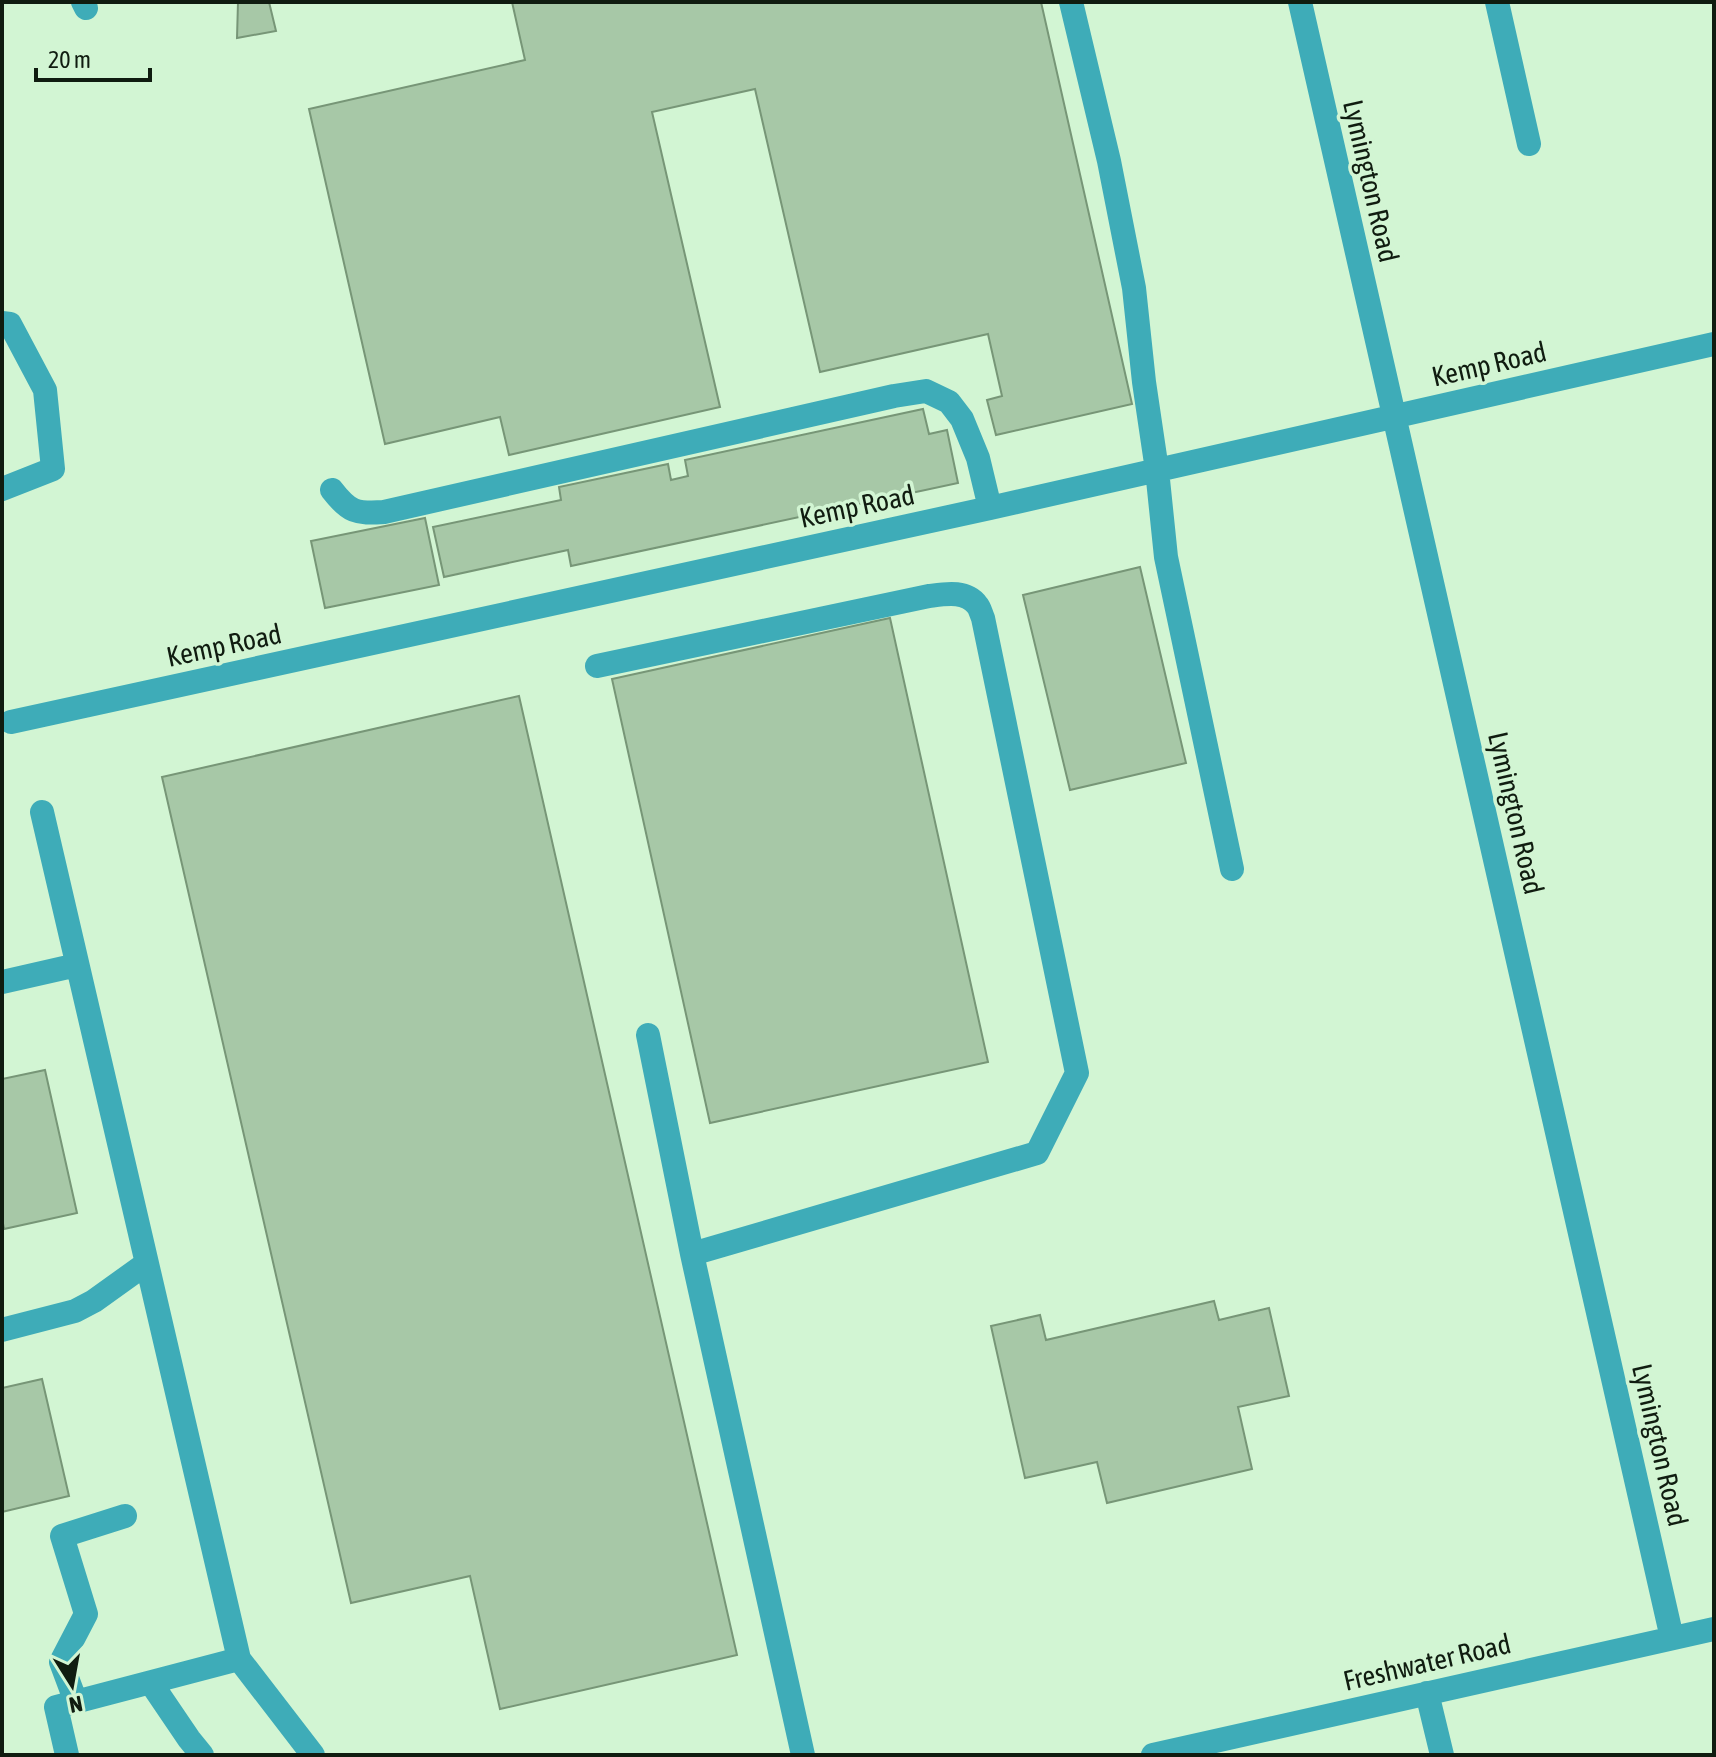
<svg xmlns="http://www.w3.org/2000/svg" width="1716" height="1757" viewBox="0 0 1716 1757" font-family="'Asap Condensed',sans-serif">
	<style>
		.building { fill: #a7c8a7; stroke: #779677; stroke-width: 2 }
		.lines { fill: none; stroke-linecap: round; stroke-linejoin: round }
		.minor { stroke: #3eacb8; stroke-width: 24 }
		.labels { text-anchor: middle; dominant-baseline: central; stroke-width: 7; stroke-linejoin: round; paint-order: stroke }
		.street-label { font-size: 28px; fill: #101c10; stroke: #d2f5d3 }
	</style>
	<rect width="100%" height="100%" fill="#d2f5d3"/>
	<!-- building -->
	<path class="building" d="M238 2H269L276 31 237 38Z
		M512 2H1041L1132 404 996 435 987 400 1002 396 988 334 820 372 755 89 652 112 720 407 509 455 500 417 385 444 309 109 525 60Z
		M923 409 929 434 947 430 958 483 571 566 568 550 444 577 433 527 561 500 559 487 668 464 671 480 688 476 685 460Z
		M425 518 439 585 325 608 311 541Z
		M1140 567 1186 763 1070 790 1023 595Z
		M890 618 988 1062 710 1123 612 679Z
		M519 696 737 1655 500 1709 470 1576 351 1603 162 777Z
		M45 1070 77 1213 4 1229 2 1218V1079Z
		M1214 1301 1219 1320 1269 1308 1289 1396 1238 1407 1252 1469 1107 1503 1097 1462 1025 1478 991 1326 1040 1315 1046 1340Z
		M42 1379 69 1496 2 1512V1388Z"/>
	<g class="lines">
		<!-- minor -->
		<path class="minor" d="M83 2 86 8
			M1071 2 1109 161 1134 288 1144 382 1157 470 1166 557 1232 869
			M1300 2 1672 1638
			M1497 2 1529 144
			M2 323 10 324 45 390 53 469 2 489
			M332 490C349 512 356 514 384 512L894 396 926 391 949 402 962 419 978 458 990 508
			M597 666 929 596C945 594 966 590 977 605 980 608 981 614 983 618L1077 1073 1037 1153 692 1254 803 1755
			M11 722 990 508 1714 344
			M42 812 239 1659 313 1755
			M2 982 77 965
			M648 1035 692 1254
			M2 1330 75 1311 94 1301 147 1263
			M151 1683 189 1739 202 1755
			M1427 1693 1442 1755
			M76 1702 61 1662 86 1614 62 1536 125 1516
			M67 1755 56 1707 239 1659
			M1153 1755 1714 1629"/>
	</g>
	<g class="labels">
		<!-- street labels -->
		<g class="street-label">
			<text transform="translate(1371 181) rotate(77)">Lymington Road</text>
			<text transform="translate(1489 364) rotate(-13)">Kemp Road</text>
			<text transform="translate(857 506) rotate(-12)">Kemp Road</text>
			<text transform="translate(224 645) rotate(-12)">Kemp Road</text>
			<text transform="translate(1516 813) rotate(77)">Lymington Road</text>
			<text transform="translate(1660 1445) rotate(77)">Lymington Road</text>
			<text transform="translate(1427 1662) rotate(-13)">Freshwater Road</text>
		</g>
	</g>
	<!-- border -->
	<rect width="1716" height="1757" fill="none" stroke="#101c10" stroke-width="8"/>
	<!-- north arrow -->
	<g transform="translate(72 1685) rotate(169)" stroke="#d2f5d3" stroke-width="6" paint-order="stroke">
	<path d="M0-6L14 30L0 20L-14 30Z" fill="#101c10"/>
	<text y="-12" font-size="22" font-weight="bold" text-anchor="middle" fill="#101c10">N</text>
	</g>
	<!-- scale -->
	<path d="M36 68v12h114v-12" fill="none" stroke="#101c10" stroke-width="4"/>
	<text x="48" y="68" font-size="24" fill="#101c10" stroke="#d2f5d3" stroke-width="6" paint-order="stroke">20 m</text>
</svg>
